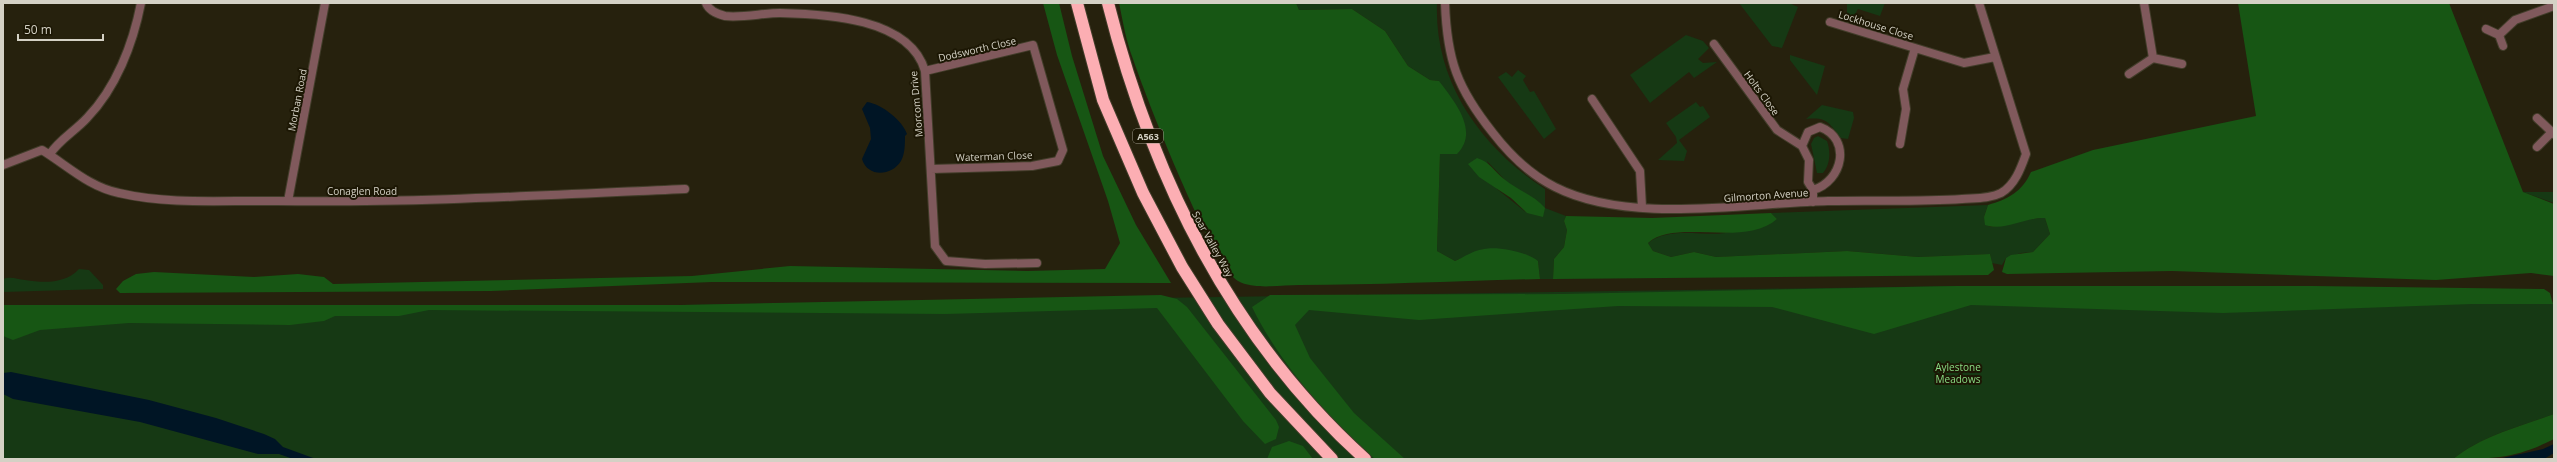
<svg xmlns="http://www.w3.org/2000/svg" width="2557" height="462" viewBox="0 0 2557 462" font-family="'Open Sans',sans-serif">
	<style>
		.green { fill: #163914; fill-rule: evenodd }
		.forest { fill: #175614 }
		.water { fill: #001525 }
		.lines { fill: none; stroke-linecap: round; stroke-linejoin: round }
		.street-casing { stroke: #423d2a; stroke-width: 10 }
		.highway-casing { stroke: #423d2a; stroke-width: 14 }
		.street { stroke: #80595c; stroke-width: 8 }
		.highway { stroke: #fcaeb3; stroke-width: 12 }
		.labels { text-anchor: middle; dominant-baseline: central; stroke-width: 4; stroke-linejoin: round; paint-order: stroke }
		.shield { fill: #1c1704; stroke: #9d998b; stroke-width: 1 }
		.shield-label { font-size: 9px; font-weight: bold; fill: #d4d1c5 }
		.street-label { font-size: 10px; fill: #d4d1c5; stroke: #1c1704 }
		.park-label { font-size: 10px; fill: #89db83; stroke: #1c1704 }
	</style>
	<rect width="100%" height="100%" fill="#26210d"/>
	<!-- green -->
	<path class="green" d="M1296 3H1437C1434 82 1481 147 1545 189V208L1566 216 1564 221 1567 230 1564 247 1554 259 1553 279H1540L1538 261 1484 249 1455 261 1437 251 1440 153 1439 81 1430 80 1408 66 1385 31 1352 9 1299 10ZM1487 161 1504 179 1527 213 1497 189Z
		M1739 3H1789L1798 7 1782 48 1772 46Z
		M1847 3H1885L1880 16 1858 9 1853 18 1847 15Z
		M1686 35 1703 41 1709 48 1698 59 1703 63 1717 62 1694 78 1689 72 1650 103 1630 75Z
		M1790 55 1825 66 1817 95 1790 60Z
		M1518 70 1526 76 1523 80 1530 92 1534 91 1556 129 1544 139 1498 77 1506 72 1512 77Z
		M1696 102 1700 107 1703 106 1710 117 1679 140 1687 151 1684 161 1658 160 1677 143 1676 137 1666 123Z
		M1822 105 1853 112 1854 118 1848 139 1841 138C1828 122 1827 117 1806 119Z
		M1818 136 1827 141C1831 152 1830 165 1823 173H1817L1811 144 1814 138Z
		M2523 192H2554V203Z
		M1988 205 1984 217 1990 227C2009 226 2027 217 2045 218L2050 234 2033 252 2021 253 2006 258 2002 265 1992 263 1990 254 1918 257 1847 251 1716 257 1694 252 1671 257 1653 251 1648 243C1670 225 1706 238 1732 232 1747 229 1762 223 1777 219L1771 213Z
		M79 269 89 270 103 285V289L3 292V279C11 276 17 279 25 280 44 283 65 284 79 269Z
		M1956 286H2313L2472 304H2554V414C2517 428 2486 434 2453 459H3V315Z"/>
	<!-- forest -->
	<path class="forest" d="M1043 3H1059L1072 56 1103 156 1136 225 1171 283 712 282 491 291 120 293 116 289 123 281 136 274 154 272 254 277 298 274 324 277 333 284 692 276 790 266 1027 271 1105 269 1120 243 1108 201 1057 55Z
		M1119 3H1296L1299 10 1352 9 1385 31 1408 66 1430 80 1439 81C1454 101 1480 131 1457 154H1440L1437 251 1455 261C1464 257 1474 250 1484 249 1498 246 1527 252 1538 261L1540 279C1460 281 1379 285 1299 285 1281 285 1254 290 1238 281 1212 267 1145 95 1133 59 1126 41 1123 22 1119 3Z
		M2238 3H2449L2523 192 2554 204V276L2531 273 2436 280 2172 271 2007 274 2002 272 2006 258 2011 255 2033 252 2050 234 2045 218C2025 217 2005 232 1985 225L1984 217 1988 205C2008 199 2022 192 2031 172L2093 150 2256 116Z
		M1477 158C1490 162 1494 171 1504 179 1517 190 1534 195 1545 208L1543 217 1527 213 1511 198 1479 177 1468 164Z
		M1771 213 1777 219C1744 248 1676 218 1648 243L1653 251 1671 257 1694 252 1716 257 1847 251 1918 257 1990 254 1994 270 1988 275 1553 279 1554 259 1564 247 1567 230 1564 221 1566 216 1652 218Z
		M1956 286H2313L2544 289 2550 293 2553 304H2472L2223 313 1971 305 1874 334 1772 307 1618 306 1419 320 1309 310 1295 325 1310 358 1354 413 1405 459H1375C1329 420 1278 361 1252 307L1270 295 1562 294Z
		M1161 295 1177 299 1187 307 1276 420 1279 427 1276 439 1265 444 1243 421 1157 308 945 314 429 310 399 316H335L324 321 290 325 129 323 40 330 13 340 3 336V305H681Z
		M2554 414V439C2517 458 2494 459 2453 459 2486 434 2517 428 2554 414Z
		M1289 441 1303 446 1313 459H1267L1272 447Z"/>
	<!-- water -->
	<path class="water" d="M867 102C882 104 903 121 907 134L905 136C905 144 905 154 901 161 891 177 867 177 862 159L871 139 870 128 862 109Z
		M11 372 149 400 216 418 264 434 275 439 283 447 316 459H293L279 454H258L140 422 13 399 3 394V373Z
		M2554 444V453L2544 459H2498L2543 449Z"/>
	<g class="lines">
		<defs>
			<path id="street" d="M706 3C709 11 717 14 725 16 743 18 763 13 780 13 826 14 910 18 925 71L935 246 946 261 985 264 1037 263
				M1445 3C1447 60 1457 88 1493 133 1510 155 1529 174 1555 187 1630 225 1745 203 1828 201 1872 200 1917 202 1962 199 1975 198 1989 199 2001 193 2015 185 2021 168 2026 154L1979 3
				M2144 3 2153 58
				M1830 22 1964 63 1995 57
				M2486 29 2499 35 2503 46
				M2499 35 2515 20 2554 6
				M1714 44 1777 130 1802 146 1809 160 1808 182 1813 190V202
				M925 71 1033 45 1063 150 1058 161 1032 166 931 169
				M2129 74 2153 58 2182 64
				M1592 99 1640 171 1642 207
				M2537 118 2554 134
				M1900 144 1906 109 1903 89 1915 48
				M1802 146 1808 132 1820 127C1852 139 1843 181 1813 190
				M2537 147 2552 132
				M50 154C59 140 75 131 87 118 116 88 133 44 141 3
				M3 165 42 150C68 166 89 187 119 193 170 205 225 200 277 201 413 203 549 195 685 189
				M288 201 325 3"/>
			<path id="highway" d="M1077 3 1103 100 1143 193 1182 267 1218 324 1270 393 1332 459
				M1108 3C1152 177 1230 337 1365 459"/>
		</defs>
		<!-- street casing -->
		<use href="#street" class="street-casing"/>
		<!-- highway casing -->
		<use href="#highway" class="highway-casing"/>
		<!-- street -->
		<use href="#street" class="street"/>
		<!-- highway -->
		<use href="#highway" class="highway"/>
	</g>
	<g class="labels">
		<!-- shield labels -->
		<rect class="shield" x="1133" y="129" width="30" height="14" rx="3"/>
		<g class="shield-label">
			<text x="1148" y="136">A563</text>
		</g>
		<!-- street labels -->
		<g class="street-label">
			<text transform="translate(1876 25) rotate(17)">Lockhouse Close</text>
			<text transform="translate(977 49) rotate(-13)">Dodsworth Close</text>
			<text transform="translate(1762 93) rotate(54)">Holts Close</text>
			<text transform="translate(297 100) rotate(-79)">Morban Road</text>
			<text transform="translate(916 104) rotate(-95)">Morcom Drive</text>
			<text transform="translate(994 156) rotate(-2)">Waterman Close</text>
			<text x="362" y="191">Conaglen Road</text>
			<text transform="translate(1766 195) rotate(-4)">Gilmorton Avenue</text>
			<text transform="translate(1213 244) rotate(61)">Soar Valley Way</text>
		</g>
		<!-- park labels -->
		<g class="park-label">
			<text x="1958" y="367">Aylestone<tspan x="1958" dy="12">Meadows</tspan></text>
		</g>
	</g>
	<!-- border -->
	<rect width="2557" height="462" fill="none" stroke="#d4d1c5" stroke-width="8"/>
	<!-- scale -->
	<path d="M18 34v6h85v-6" fill="none" stroke="#d4d1c5" stroke-width="2"/>
	<text x="24" y="34" font-size="12" fill="#d4d1c5" stroke="#1c1704" stroke-width="3" paint-order="stroke">50 m</text>
</svg>
